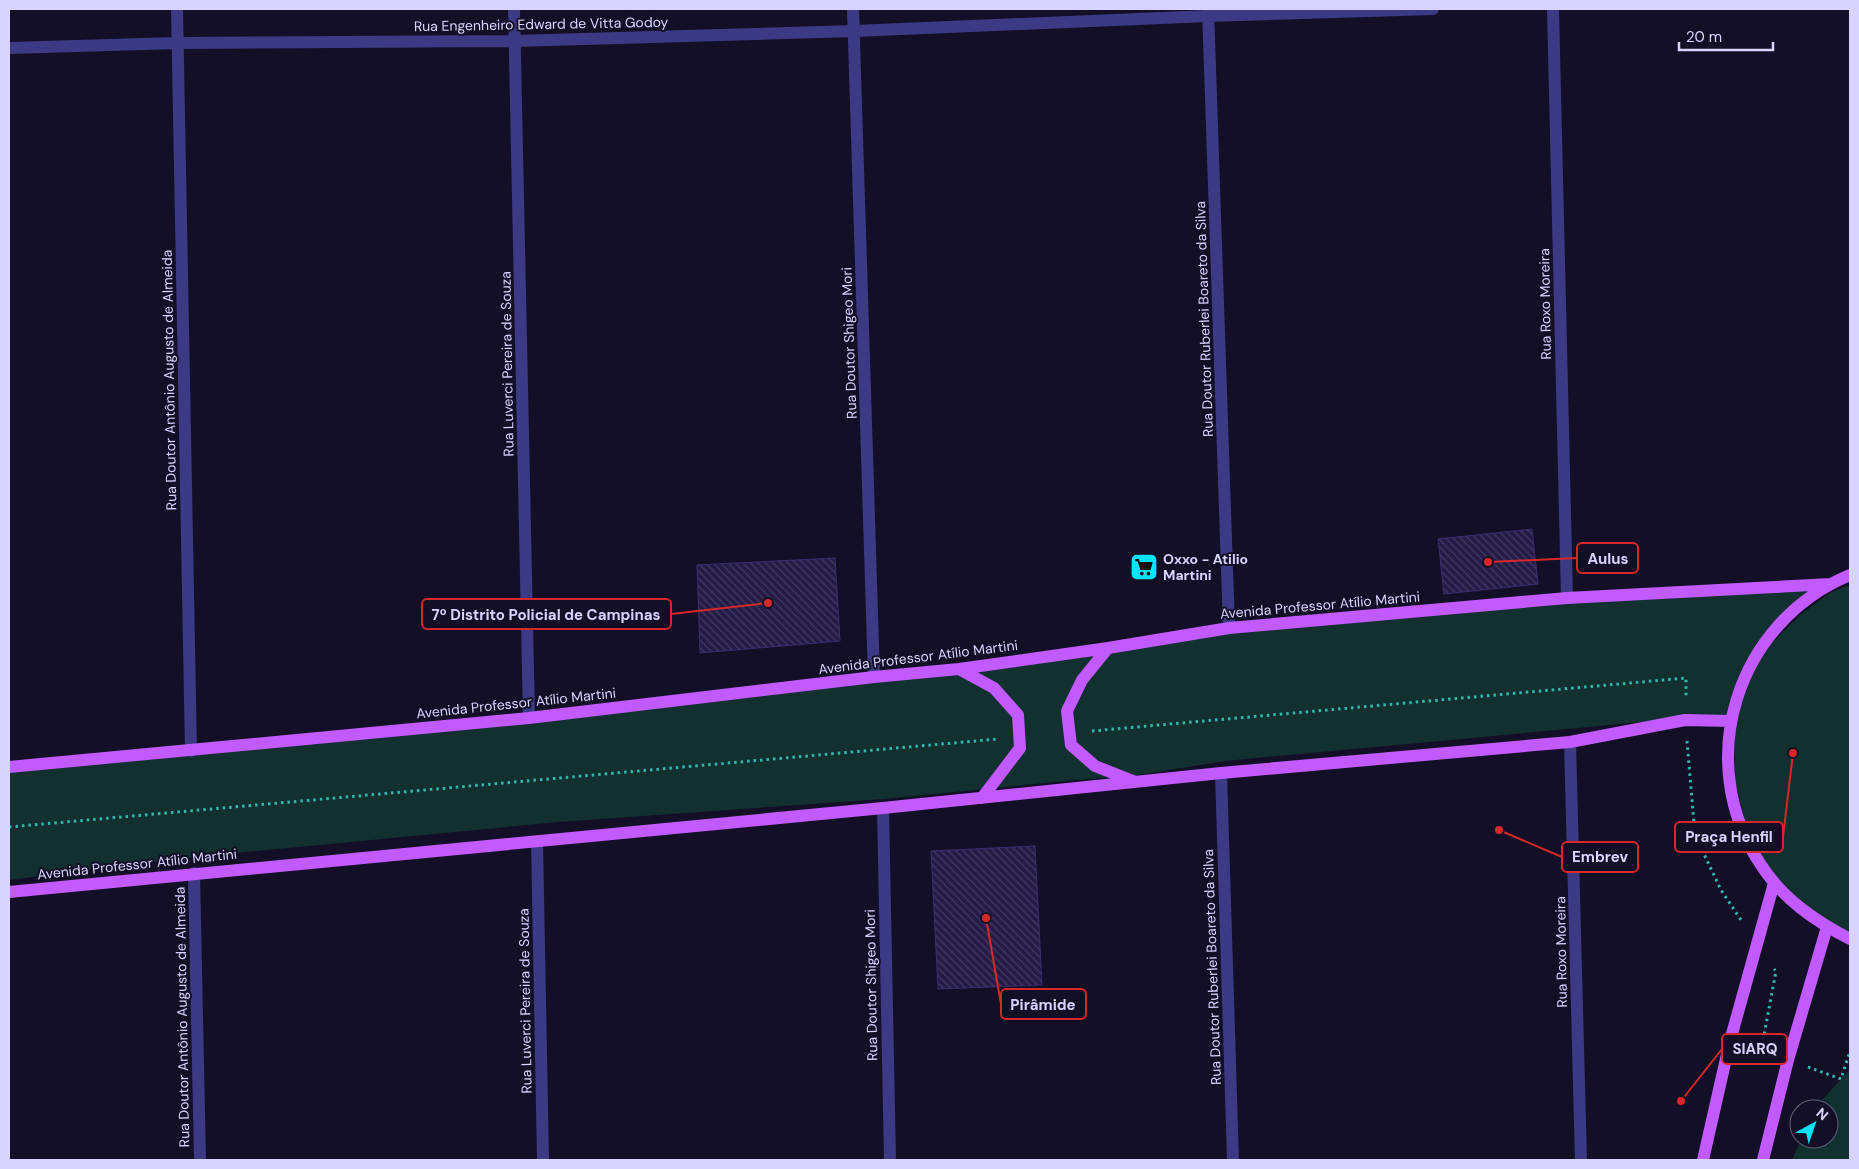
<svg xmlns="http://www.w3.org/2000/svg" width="1859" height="1169" viewBox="0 0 1859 1169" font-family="'DM Sans',sans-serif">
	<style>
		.green { fill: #12302f }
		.building { fill: url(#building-back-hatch); stroke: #3b2d73 }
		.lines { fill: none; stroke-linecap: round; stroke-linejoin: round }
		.path { stroke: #2fb8b0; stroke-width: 3; stroke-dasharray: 2.5 4; stroke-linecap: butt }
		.minor { stroke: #3d3a85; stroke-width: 12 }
		.major { stroke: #c25bff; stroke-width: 12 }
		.labels { text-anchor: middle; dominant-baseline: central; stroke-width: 4; stroke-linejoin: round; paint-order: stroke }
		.street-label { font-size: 14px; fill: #d9d4ff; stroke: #130f26 }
		.poi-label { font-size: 14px; font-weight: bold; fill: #d9d4ff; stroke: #130f26; text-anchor: start }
		.leader { fill: none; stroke: #d62828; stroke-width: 2 }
		.callout-dot { fill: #d62828; stroke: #130f26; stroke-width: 2 }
		.callout { fill: #130f26; stroke: #d62828; stroke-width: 2 }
		.callout-label { font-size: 15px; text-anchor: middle; font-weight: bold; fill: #d9d4ff }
	</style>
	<defs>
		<pattern id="building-back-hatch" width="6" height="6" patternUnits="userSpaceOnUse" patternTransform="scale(1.25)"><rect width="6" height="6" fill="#241b47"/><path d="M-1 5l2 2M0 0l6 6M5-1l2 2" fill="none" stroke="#433b63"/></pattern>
	</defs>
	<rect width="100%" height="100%" fill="#130f26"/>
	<!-- green -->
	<path class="green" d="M1850 585V933L1804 907 1776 882 1750 839 1735 782V724L1750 677 1770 645 1799 616 1831 592Z
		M1815 588 1775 625 1728 718 1696 717 1225 761 1131 776 1075 780 884 799 558 822 195 857 9 880V771L192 755 1230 632 1568 603Z
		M1850 1069V1160H1792L1801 1139H1829V1109H1814Z"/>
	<!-- building -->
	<path class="building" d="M1532 529 1538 584 1444 594 1438 539Z
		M835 558 840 641 700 653 697 565Z
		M1035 846 1042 985 938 989 931 851Z"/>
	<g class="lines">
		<!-- path -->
		<path class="path" d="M1092 731 1686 678V697
			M1687 741 1695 835 1721 890 1741 920
			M9 827 998 739
			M1768 1050 1762 1046 1776 971 1774 969
			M1808 1067 1841 1079 1850 1051"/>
		<!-- minor -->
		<path class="minor" d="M177 9 191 751
			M514 9 529 718
			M853 9 874 677
			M1208 9 1229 628
			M1553 9 1567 598
			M9 48 177 43 515 41 855 31 1208 16 1433 9
			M1570 742 1581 1160
			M1221 773 1233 1160
			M883 808 890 1160
			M537 841 543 1160
			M194 873 200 1160"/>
		<!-- major -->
		<path class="major" d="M1850 575C1736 622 1692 762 1761 865 1783 899 1815 921 1850 939
			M1108 648 1082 680 1067 711 1071 745 1095 766 1133 781
			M959 669 994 688 1018 715 1020 748 982 798
			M9 767 529 718 874 677 959 669 1108 648 1229 628 1567 598 1831 584
			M9 892 883 808 1221 773 1570 742 1685 720 1731 721
			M1703 1160 1730 1041 1774 883
			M1763 1160 1788 1060 1827 927"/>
	</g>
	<!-- icons -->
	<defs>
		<symbol id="supermarket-square" viewBox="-11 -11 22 22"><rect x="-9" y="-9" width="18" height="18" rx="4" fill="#00e5ff" stroke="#130f26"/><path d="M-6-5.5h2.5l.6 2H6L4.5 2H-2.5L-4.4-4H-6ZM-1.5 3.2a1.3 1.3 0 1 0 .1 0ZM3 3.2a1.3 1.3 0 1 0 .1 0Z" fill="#111"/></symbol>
	</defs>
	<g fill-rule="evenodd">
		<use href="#supermarket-square" x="1128" y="551" width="32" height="32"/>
	</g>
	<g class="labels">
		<!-- street labels -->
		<g class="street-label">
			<text transform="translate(541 24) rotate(-1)">Rua Engenheiro Edward de Vitta Godoy</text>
			<text transform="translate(1545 304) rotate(-91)">Rua Roxo Moreira</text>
			<text transform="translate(1204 319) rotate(-92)">Rua Doutor Ruberlei Boareto da Silva</text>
			<text transform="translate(849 343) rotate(-92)">Rua Doutor Shigeo Mori</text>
			<text transform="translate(507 364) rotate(-91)">Rua Luverci Pereira de Souza</text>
			<text transform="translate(169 380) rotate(-91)">Rua Doutor Antônio Augusto de Almeida</text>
			<text transform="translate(1320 605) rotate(-5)">Avenida Professor Atílio Martini</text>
			<text transform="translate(918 657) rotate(-7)">Avenida Professor Atílio Martini</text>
			<text transform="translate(516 703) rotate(-6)">Avenida Professor Atílio Martini</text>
			<text transform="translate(137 864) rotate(-6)">Avenida Professor Atílio Martini</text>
			<text transform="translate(1561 952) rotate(-91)">Rua Roxo Moreira</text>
			<text transform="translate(1212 967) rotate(-92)">Rua Doutor Ruberlei Boareto da Silva</text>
			<text transform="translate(871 985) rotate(-91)">Rua Doutor Shigeo Mori</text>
			<text transform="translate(525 1001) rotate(-91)">Rua Luverci Pereira de Souza</text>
			<text transform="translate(182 1017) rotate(-91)">Rua Doutor Antônio Augusto de Almeida</text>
		</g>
		<!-- poi labels -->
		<g class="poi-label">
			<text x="1163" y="559">Oxxo - Atilio<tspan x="1163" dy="16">Martini</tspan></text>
		</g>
	</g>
	<!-- callouts -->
	<path class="leader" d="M1488 562L1577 558M768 603L671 614M1793 753L1783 837M1499 830L1562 857M986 918L1001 1004M1681 1101L1722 1049"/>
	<g class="callout-dot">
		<circle cx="1488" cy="562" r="5"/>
		<circle cx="768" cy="603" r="5"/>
		<circle cx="1793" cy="753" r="5"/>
		<circle cx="1499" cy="830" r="5"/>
		<circle cx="986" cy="918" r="5"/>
		<circle cx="1681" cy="1101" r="5"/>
	</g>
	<g class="callout">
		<rect x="1577" y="543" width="61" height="30" rx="5"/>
		<rect x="422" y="599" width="249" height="30" rx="5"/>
		<rect x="1675" y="822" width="108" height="30" rx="5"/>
		<rect x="1562" y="842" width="76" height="30" rx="5"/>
		<rect x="1001" y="989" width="85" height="30" rx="5"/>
		<rect x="1722" y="1034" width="65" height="30" rx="5"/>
	</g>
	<g class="callout-label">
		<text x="1608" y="564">Aulus</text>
		<text x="546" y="620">7º Distrito Policial de Campinas</text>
		<text x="1729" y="842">Praça Henfil</text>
		<text x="1600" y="862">Embrev</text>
		<text x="1043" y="1010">Pirâmide</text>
		<text x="1755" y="1054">SIARQ</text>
	</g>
	<!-- border -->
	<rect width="1859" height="1169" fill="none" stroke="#d9d4ff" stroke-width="20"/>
	<!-- north arrow -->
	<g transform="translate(1814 1124) rotate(40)"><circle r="24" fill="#130f26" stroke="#625e7d"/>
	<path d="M0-4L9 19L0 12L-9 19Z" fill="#00e5ff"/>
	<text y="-8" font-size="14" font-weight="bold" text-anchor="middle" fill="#d9d4ff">N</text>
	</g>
	<!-- scale -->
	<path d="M1679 42v8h94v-8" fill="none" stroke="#d9d4ff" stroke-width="2.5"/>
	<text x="1686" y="42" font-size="15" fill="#d9d4ff" stroke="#130f26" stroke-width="4" paint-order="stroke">20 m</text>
</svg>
